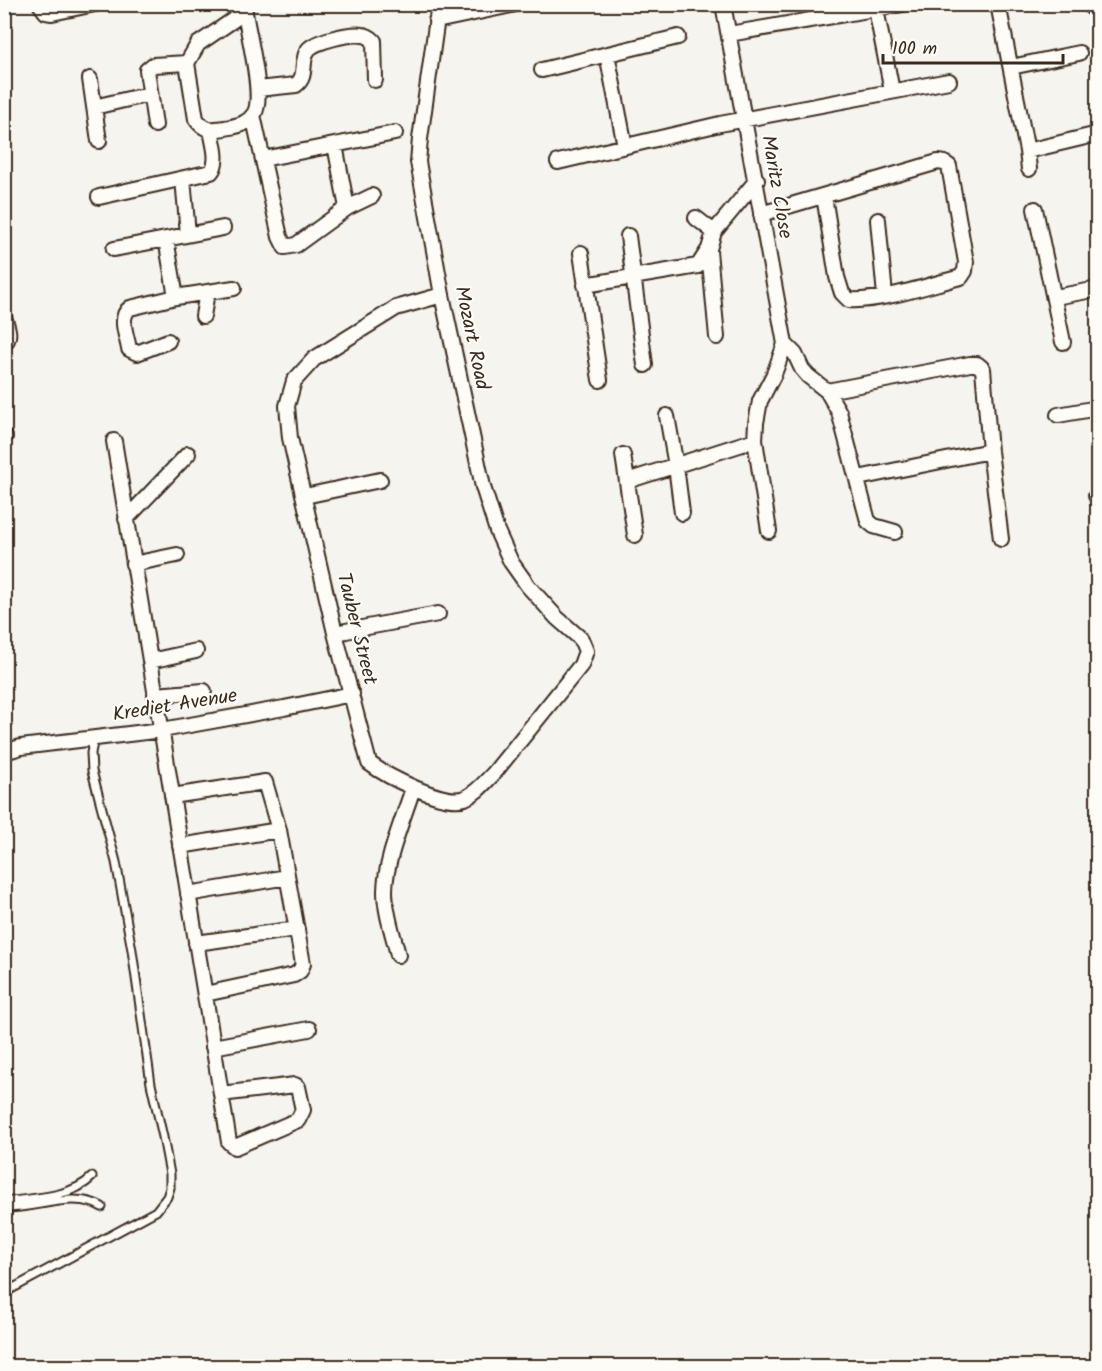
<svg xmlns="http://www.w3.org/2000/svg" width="1102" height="1371" viewBox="0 0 1102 1371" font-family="Kalam,sans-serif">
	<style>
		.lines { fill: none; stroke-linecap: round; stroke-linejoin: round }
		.service-casing { stroke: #3b2a1e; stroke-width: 11 }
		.minor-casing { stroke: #3b2a1e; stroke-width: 18 }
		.service { stroke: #fdfcf7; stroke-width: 7 }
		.minor { stroke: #fdfcf7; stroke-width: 14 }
		.labels { text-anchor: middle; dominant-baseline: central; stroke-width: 4.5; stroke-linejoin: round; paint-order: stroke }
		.street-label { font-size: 20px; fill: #3b2a1e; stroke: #fdfcf7 }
	</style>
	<rect width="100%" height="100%" fill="#f5f4ee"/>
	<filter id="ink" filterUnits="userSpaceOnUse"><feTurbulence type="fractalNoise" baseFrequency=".0167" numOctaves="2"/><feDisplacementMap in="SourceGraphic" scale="12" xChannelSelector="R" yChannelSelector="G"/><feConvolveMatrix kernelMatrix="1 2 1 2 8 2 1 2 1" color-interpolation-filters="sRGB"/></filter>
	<g filter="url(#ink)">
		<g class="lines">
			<defs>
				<path id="service" d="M4 1202C33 1198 71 1198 92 1177
					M4 1208C36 1209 75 1190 102 1207
					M4 1293 156 1211 167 1197 170 1188V1174L163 1137 151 1084 132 950 116 862 92 771 91 753 94 738"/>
				<path id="minor" d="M40 4 46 12 52 13 95 4
					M244 4 245 12C248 34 265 98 254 114 247 125 236 126 225 128 212 130 204 131 196 119L187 63 198 44 245 12
					M439 4 420 139 418 162 442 295 483 487 497 531 511 562 528 586 557 618 581 639 586 651 581 665 494 773C486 781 477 793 465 798 444 806 386 776 369 763L335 633 290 438 287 406 294 381 314 359 396 308 442 295
					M723 4 785 344 774 374 760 401 756 423 755 440 769 531
					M998 4 1027 151 1029 169
					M1088 4 1098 13
					M876 9 892 91
					M436 21 516 4
					M729 34 903 4
					M607 54 625 146
					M1011 67 1079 53
					M542 70 678 37
					M90 79 99 141
					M258 89 296 85C308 76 300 61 308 50 314 41 351 33 362 35 367 35 371 38 374 41L375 80
					M94 107 150 94
					M253 115 280 237 285 247 296 245 347 208 372 196
					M155 125 147 70 153 65 187 63
					M335 145 347 208
					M1027 151 1098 134
					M263 159 395 133
					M558 162 720 124 949 81
					M183 179 188 234
					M99 197 211 172C220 161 213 143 211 130
					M1035 209 1063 342
					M761 214 938 162 944 163 949 166 966 262 965 271 961 277C929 285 880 302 849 300L842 293 837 277 824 196
					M696 218 714 232
					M878 220 885 296
					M628 236 645 365
					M166 239 176 297
					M114 249 223 228
					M709 251 717 337
					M581 253 600 380
					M585 285 698 266 709 249 714 232 757 180
					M1055 297 1098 289
					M203 316 207 292
					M4 317C7 326 12 336 4 344
					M168 341 137 353 129 349C127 336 118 317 130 308L176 297 234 288
					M785 344 795 354 802 369 808 376 827 391 839 412 868 521 874 526 895 532
					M827 391 970 364H977L983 369 990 451 1001 539
					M1058 415 1098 408
					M667 416 676 466 682 513
					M4 437H5
					M114 441 229 1142 235 1147 298 1120 303 1110 298 1087 295 1085 221 1094
					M623 455 635 535
					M858 478 990 451
					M627 481 755 440
					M305 496 380 480
					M1096 496H1098
					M126 519 188 454
					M133 564 177 555
					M335 633 438 614
					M150 661 196 651
					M155 695 204 691
					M4 752 21 747 162 730 284 708 352 694
					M172 796 265 782 279 830 303 964 300 971 294 975 205 994
					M180 846 279 830
					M188 894 287 877
					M196 943 297 929
					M398 955C393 934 385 912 385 891 385 861 404 817 413 788
					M213 1047 309 1029"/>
			</defs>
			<!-- service casing -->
			<use href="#service" class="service-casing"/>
			<!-- minor casing -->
			<use href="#minor" class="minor-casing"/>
			<!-- service -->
			<use href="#service" class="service"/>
			<!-- minor -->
			<use href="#minor" class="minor"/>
		</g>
	</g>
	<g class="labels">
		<!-- street labels -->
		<g class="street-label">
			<text transform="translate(776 187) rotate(80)">Maritz Close</text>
			<text transform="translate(471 338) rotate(78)">Mozart Road</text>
			<text transform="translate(356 629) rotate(76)">Tauber Street</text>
			<text transform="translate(175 706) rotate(-9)">Krediet Avenue</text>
		</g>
	</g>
	<!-- margin -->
	<rect width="1102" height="1371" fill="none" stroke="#fdfcf7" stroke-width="24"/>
	<rect x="12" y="12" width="1078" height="1347" fill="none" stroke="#3b2a1e" stroke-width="2" filter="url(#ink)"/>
	<!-- scale -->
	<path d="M883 54v9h180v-9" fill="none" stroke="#3b2a1e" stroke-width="3"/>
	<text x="892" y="54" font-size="18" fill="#3b2a1e" stroke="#fdfcf7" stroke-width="4.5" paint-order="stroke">100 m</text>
</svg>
